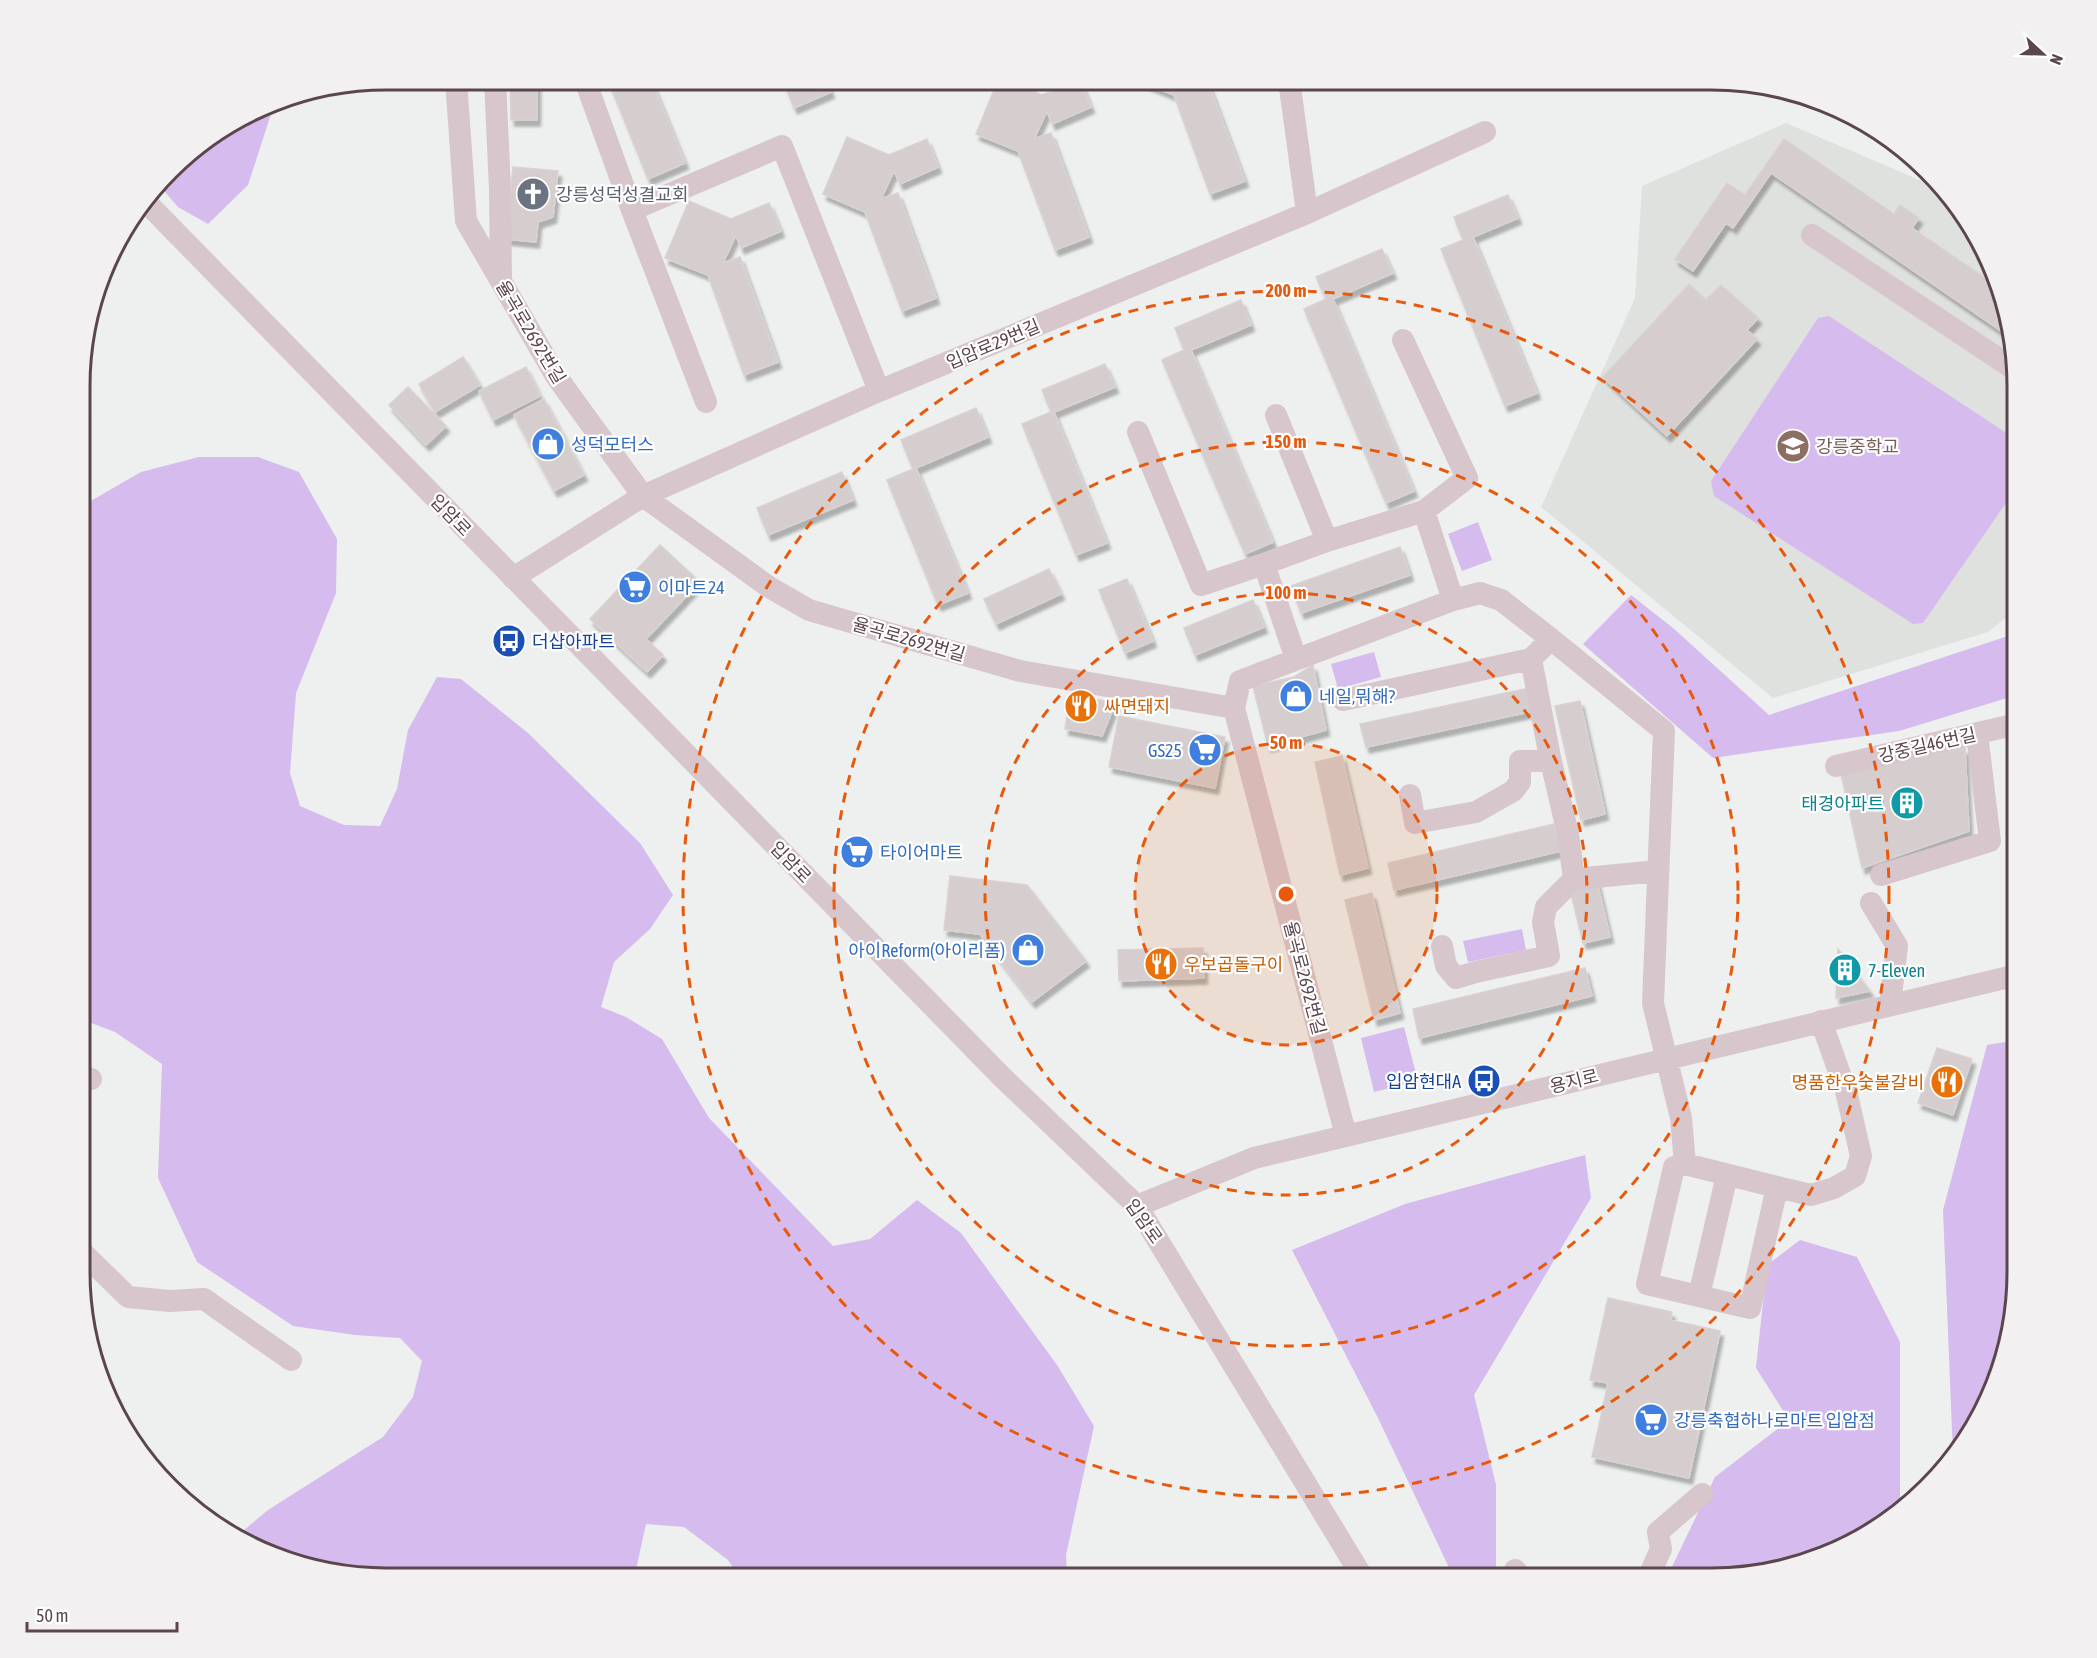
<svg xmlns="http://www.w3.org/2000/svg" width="2097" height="1658" viewBox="0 0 2097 1658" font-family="'Asap Condensed','Noto Sans KR',sans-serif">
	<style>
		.education { fill: #dfe1df }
		.green { fill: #d6bbee }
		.building { fill: #d5cdce; stroke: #d9d1d2; stroke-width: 1.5; filter: url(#shadow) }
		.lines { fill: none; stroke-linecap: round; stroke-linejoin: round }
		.minor { stroke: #d8c6cd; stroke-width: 22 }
		.ring { fill: none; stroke: #e8590c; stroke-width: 3; stroke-dasharray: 10 8 }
		.labels { text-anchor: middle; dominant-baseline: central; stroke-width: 4.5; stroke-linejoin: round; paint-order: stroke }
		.worship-label { font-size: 18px; fill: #5b616d; stroke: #fff; text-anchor: start }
		.street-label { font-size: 18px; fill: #5b464e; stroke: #fff }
		.shop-label { font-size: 18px; fill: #366cbe; stroke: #fff; text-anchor: start }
		.education-label { font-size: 18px; fill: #785e54; stroke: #fff; text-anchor: start }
		.transit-label { font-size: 18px; fill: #164399; stroke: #fff; text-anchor: start }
		.food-label { font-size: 18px; fill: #c56008; stroke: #fff; text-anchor: start }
		.culture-label { font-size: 18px; fill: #0d838f; stroke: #fff; text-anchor: end }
		.rim { fill: none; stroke: #5b464e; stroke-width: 3 }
		.centre { fill: #e8590c; stroke: #fff; stroke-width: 3 }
		.ring-label { font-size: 18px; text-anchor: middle; font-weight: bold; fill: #e8590c; stroke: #fff; stroke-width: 4.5; stroke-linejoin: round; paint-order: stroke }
	</style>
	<defs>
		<filter id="shadow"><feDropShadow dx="3.5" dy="6" stdDeviation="1.5" flood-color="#0004"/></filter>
	</defs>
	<rect width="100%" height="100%" fill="#edf0ee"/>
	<!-- education -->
	<path class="education" d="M1786 123 1948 192 1954 200 1994 268 2017 385V609L1988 632 1773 698 1541 507 1635 298 1642 186Z"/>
	<!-- green -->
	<path class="green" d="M269 106 271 114 248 185 208 224 178 207 159 185 184 155Z
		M1829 316 2017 440V487L1923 623 1913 624 1714 496 1711 481 1818 318Z
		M199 457H258L299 472 337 539 336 593 296 693 290 773 300 806 344 825 380 826 397 789 408 730 437 677 461 679 528 733 640 843 673 895 650 929 614 962 601 1007 626 1017 662 1039 709 1118 833 1246 870 1239 917 1200 961 1233 1057 1365 1094 1426 1066 1555 1067 1578H740L728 1560 684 1527 646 1524 635 1574 637 1578H366L268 1555 237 1536 268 1510 383 1437 413 1397 422 1361 400 1338 355 1335 293 1326 197 1262 158 1178 162 1064 115 1032 81 1019 82 506 141 472Z
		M1478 522 1492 560 1462 571 1448 534Z
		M1631 595 1673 628 1769 715 2011 635 2017 630V695L1899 731 1713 758 1583 644Z
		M1374 652 1381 677 1338 689 1331 664Z
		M1522 929 1526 950 1468 962 1463 941Z
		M1404 1027 1418 1081 1374 1092 1361 1038Z
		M2017 1040V1293L1994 1390 1953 1455 1943 1210 1987 1045Z
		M1585 1155 1591 1198 1474 1395 1496 1485V1578H1454L1378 1418 1292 1250 1405 1204Z
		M1800 1240 1857 1257 1900 1342V1511L1882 1527 1829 1555 1711 1578H1663L1670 1571 1715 1477 1789 1420 1756 1368 1767 1265Z"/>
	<!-- building -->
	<path class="building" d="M510 80H537V120H511Z
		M608 80H651L685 163 648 179Z
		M783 80H826L831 92 794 108Z
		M998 80H1007L1042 95 1080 80 1091 107 1052 124 1047 111 1034 139 1051 133 1089 237 1055 250 1018 151 976 134Z
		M1137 80H1191L1189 83 1197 80H1207L1245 181 1210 194 1174 95Z
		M847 137 889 155 927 139 938 167 900 184 894 171 881 199 898 193 936 298 902 311 865 212 823 194Z
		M1784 139 1894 214 1900 205 1919 218 1912 228 1998 287 2007 335 1771 173 1733 228 1726 223 1693 271 1675 259 1727 183 1745 195Z
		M513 167 558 171 553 217 538 222 536 242 506 239Z
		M1508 195 1518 218 1473 237 1537 393 1505 406 1441 249 1463 240 1454 217Z
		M689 201 731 219 769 203 781 231 741 248 736 235 723 263 740 257 778 362 744 375 708 275 665 258Z
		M1382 249 1393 273 1333 299 1414 491 1386 503 1304 309 1326 299 1316 277Z
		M1689 284 1706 300 1721 285 1758 318 1747 330 1757 339 1667 436 1603 377Z
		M1241 300 1251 325 1191 350 1273 542 1245 554 1162 360 1184 350 1175 328Z
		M463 357 480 385 435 412 419 384Z
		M1105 364 1115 387 1054 412 1107 543 1076 555 1022 424 1051 412 1042 390Z
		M526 367 540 396 493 420 479 391Z
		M408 387 446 426 426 445 389 405Z
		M544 399 584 475 554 491 514 415Z
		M976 408 988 437 916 468 968 593 938 605 887 480 913 469 901 440Z
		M842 472 853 500 768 535 757 508Z
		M660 545 700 582 646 639 663 655 647 672 590 619Z
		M1400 547 1410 575 1301 613 1291 586Z
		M1049 569 1061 594 996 624 984 599Z
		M1127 579 1153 641 1125 653 1099 590Z
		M1253 600 1264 627 1195 655 1184 628Z
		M1313 665 1326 730 1268 746 1253 686 1294 677Z
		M1529 688 1534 711 1366 747 1360 724Z
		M1070 696 1116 702 1102 736 1065 729Z
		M1580 701 1605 814 1581 820 1555 706Z
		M1119 716 1225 737 1215 788 1109 767Z
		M1965 748 1969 831 1862 868 1841 774Z
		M1342 756 1368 868 1340 875 1315 762Z
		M1554 824 1561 851 1394 890 1388 863Z
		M950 876 1027 885 1086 961 1032 1002 980 934 944 930Z
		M1596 878 1610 937 1583 943 1569 885Z
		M1372 893 1400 1013 1374 1020 1345 900Z
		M1203 948 1204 978 1119 981 1118 950Z
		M1838 949 1870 991 1836 998Z
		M1585 968 1592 996 1419 1038 1413 1009Z
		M1937 1048 1972 1059 1953 1115 1918 1103Z
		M1608 1298 1672 1312 1670 1320 1720 1331 1689 1478 1592 1457 1608 1383 1590 1380Z"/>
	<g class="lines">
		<!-- minor -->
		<path class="minor" d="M456 80 466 221 556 376 643 496 769 587 809 610 1020 671 1234 708 1346 1136
			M495 80 500 190 501 279
			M585 80 632 210
			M1289 80 1307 213
			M146 202 1002 1077 1137 1206 1363 1578
			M1812 235 2014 369
			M1403 340 1467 478 1424 511 1453 600
			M706 402 632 210 782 146 879 391
			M1276 415 1327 541 1424 511
			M1138 432 1201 585 1264 564 1327 541
			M1264 564 1296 659
			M513 578 643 496 879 391 1307 213 1485 132
			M1531 659 1550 757
			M1343 700 1531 659 1551 639
			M1234 708 1240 681 1453 600 1480 593 1501 600 1551 639 1664 731 1653 1003 1681 1118 1685 1164
			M1836 766 2017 724
			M1410 795 1415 823 1476 812 1513 791 1520 782V761H1540L1550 757 1568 834 1574 879
			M1881 875 1990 841 1977 734
			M1871 903 1897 946 1890 1004
			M1442 946 1446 966 1456 978 1476 972 1549 956 1543 922 1546 907 1574 879 1658 871
			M81 1079H91
			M1685 1164 1777 1187 1750 1308 1647 1284 1674 1167Z
			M1777 1187 1811 1195 1834 1188 1855 1176 1861 1156 1846 1091 1821 1021
			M1137 1206 1254 1158 2017 975
			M80 1250 128 1297 170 1301 204 1299 291 1360
			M1699 1296 1727 1175
			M1515 1570 1522 1578
			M1648 1578 1661 1549 1658 1532 1702 1494"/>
	</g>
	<!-- distance rings -->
	<circle cx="1286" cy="894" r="151" fill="#e8590c" fill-opacity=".12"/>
	<g class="ring">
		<circle cx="1286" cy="894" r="151"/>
		<circle cx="1286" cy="894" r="301"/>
		<circle cx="1286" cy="894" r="452"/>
		<circle cx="1286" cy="894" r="603"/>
	</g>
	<!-- icons -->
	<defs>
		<symbol id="church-disc" viewBox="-11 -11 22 22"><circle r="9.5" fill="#6b7280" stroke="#fff"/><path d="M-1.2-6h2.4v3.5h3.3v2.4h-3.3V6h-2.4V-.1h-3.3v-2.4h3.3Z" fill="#fff"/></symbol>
		<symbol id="shop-disc" viewBox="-11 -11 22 22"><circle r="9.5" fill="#3f7fe0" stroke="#fff"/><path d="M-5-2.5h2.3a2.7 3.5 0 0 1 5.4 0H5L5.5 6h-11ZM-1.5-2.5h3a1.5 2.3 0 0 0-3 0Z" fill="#fff"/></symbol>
		<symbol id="school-disc" viewBox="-11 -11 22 22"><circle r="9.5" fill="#8d6e63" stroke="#fff"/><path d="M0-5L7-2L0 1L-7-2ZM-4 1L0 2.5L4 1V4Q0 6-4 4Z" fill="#fff"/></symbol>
		<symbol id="supermarket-disc" viewBox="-11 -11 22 22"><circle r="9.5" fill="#3f7fe0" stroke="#fff"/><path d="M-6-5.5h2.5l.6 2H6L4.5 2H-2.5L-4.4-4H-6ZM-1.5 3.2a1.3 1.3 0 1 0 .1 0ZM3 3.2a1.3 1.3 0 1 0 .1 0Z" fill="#fff"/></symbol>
		<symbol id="bus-disc" viewBox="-11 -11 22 22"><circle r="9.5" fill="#1a4fb4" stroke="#fff"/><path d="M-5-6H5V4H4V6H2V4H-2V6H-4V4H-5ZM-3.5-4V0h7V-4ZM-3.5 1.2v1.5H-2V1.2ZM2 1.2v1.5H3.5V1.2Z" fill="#fff"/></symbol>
		<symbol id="restaurant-disc" viewBox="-11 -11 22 22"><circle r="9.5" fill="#e8710a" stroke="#fff"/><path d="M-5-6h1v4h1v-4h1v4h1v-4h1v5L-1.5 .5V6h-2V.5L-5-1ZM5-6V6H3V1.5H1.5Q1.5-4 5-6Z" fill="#fff"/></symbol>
		<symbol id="building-disc" viewBox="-11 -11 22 22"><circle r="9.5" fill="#0f9aa8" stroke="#fff"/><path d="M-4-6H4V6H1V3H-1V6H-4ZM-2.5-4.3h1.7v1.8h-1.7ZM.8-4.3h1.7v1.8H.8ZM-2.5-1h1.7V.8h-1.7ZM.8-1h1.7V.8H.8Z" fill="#fff"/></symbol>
	</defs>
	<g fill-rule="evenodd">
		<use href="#church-disc" x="514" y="175" width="38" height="38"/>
		<use href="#shop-disc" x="529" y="425" width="38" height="38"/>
		<use href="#school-disc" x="1774" y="427" width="38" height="38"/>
		<use href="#supermarket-disc" x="616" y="568" width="38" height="38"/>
		<use href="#bus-disc" x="490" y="622" width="38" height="38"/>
		<use href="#shop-disc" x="1277" y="677" width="38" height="38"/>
		<use href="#restaurant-disc" x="1062" y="687" width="38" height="38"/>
		<use href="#supermarket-disc" x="1186" y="731" width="38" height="38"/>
		<use href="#building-disc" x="1888" y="784" width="38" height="38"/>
		<use href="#supermarket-disc" x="838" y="833" width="38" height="38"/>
		<use href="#shop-disc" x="1009" y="931" width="38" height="38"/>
		<use href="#restaurant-disc" x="1142" y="945" width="38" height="38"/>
		<use href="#building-disc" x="1826" y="951" width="38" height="38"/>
		<use href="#bus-disc" x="1465" y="1062" width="38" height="38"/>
		<use href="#restaurant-disc" x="1928" y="1063" width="38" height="38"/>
		<use href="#supermarket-disc" x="1632" y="1401" width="38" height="38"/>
	</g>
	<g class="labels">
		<!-- worship labels -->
		<g class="worship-label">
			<text x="556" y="194">강릉성덕성결교회</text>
		</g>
		<!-- street labels -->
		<g class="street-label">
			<text transform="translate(531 332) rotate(59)">율곡로2692번길</text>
			<text transform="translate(993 344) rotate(-23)">입암로29번길</text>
			<text transform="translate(451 515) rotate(46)">입암로</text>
			<text transform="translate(909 639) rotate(16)">율곡로2692번길</text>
			<text transform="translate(1927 745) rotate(-13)">강중길46번길</text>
			<text transform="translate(791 862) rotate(46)">입암로</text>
			<text transform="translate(1305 978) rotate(75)">율곡로2692번길</text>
			<text transform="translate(1574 1081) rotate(-14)">용지로</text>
			<text transform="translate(1144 1221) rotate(55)">입암로</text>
		</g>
		<!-- shop labels -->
		<g class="shop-label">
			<text x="571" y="444">성덕모터스</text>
			<text x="658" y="587">이마트24</text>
			<text x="1319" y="696">네일,뭐해?</text>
			<text x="1182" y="750" text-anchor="end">GS25</text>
			<text x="880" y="852">타이어마트</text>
			<text x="1005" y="950" text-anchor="end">아이Reform(아이리폼)</text>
			<text x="1674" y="1420">강릉축협하나로마트 입암점</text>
		</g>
		<!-- education labels -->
		<g class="education-label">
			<text x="1816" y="446">강릉중학교</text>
		</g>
		<!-- transit labels -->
		<g class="transit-label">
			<text x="532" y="641">더샵아파트</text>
			<text x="1461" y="1081" text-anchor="end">입암현대A</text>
		</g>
		<!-- food labels -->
		<g class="food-label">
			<text x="1104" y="706">싸면돼지</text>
			<text x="1184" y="964">우보곱돌구이</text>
			<text x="1924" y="1082" text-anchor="end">명품한우숯불갈비</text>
		</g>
		<!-- culture labels -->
		<g class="culture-label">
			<text x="1884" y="803">태경아파트</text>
			<text x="1868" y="970" text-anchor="start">7-Eleven</text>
		</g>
	</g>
	<!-- crop -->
	<path d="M0 0H2097V1658H0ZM386 90H1711A296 296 0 0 1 2007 386V1272A296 296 0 0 1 1711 1568H386A296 296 0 0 1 90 1272V386A296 296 0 0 1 386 90Z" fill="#f2f0f1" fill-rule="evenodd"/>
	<path class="rim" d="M386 90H1711A296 296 0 0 1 2007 386V1272A296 296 0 0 1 1711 1568H386A296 296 0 0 1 90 1272V386A296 296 0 0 1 386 90Z"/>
	<circle cx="1286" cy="894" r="9" class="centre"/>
	<g class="ring-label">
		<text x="1286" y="297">200 m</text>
		<text x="1286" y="448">150 m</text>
		<text x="1286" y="599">100 m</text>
		<text x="1286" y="749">50 m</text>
	</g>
	<!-- north arrow -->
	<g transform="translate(2043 54) rotate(112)" stroke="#ffffff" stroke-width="4.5" paint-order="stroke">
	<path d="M0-4.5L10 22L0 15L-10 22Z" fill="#5b464e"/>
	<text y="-9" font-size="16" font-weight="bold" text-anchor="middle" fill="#5b464e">N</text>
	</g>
	<!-- scale -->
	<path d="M27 1622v9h150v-9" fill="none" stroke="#5b464e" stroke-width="3"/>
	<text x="36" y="1622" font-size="18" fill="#5b464e" stroke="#ffffff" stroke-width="4.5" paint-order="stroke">50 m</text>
</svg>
